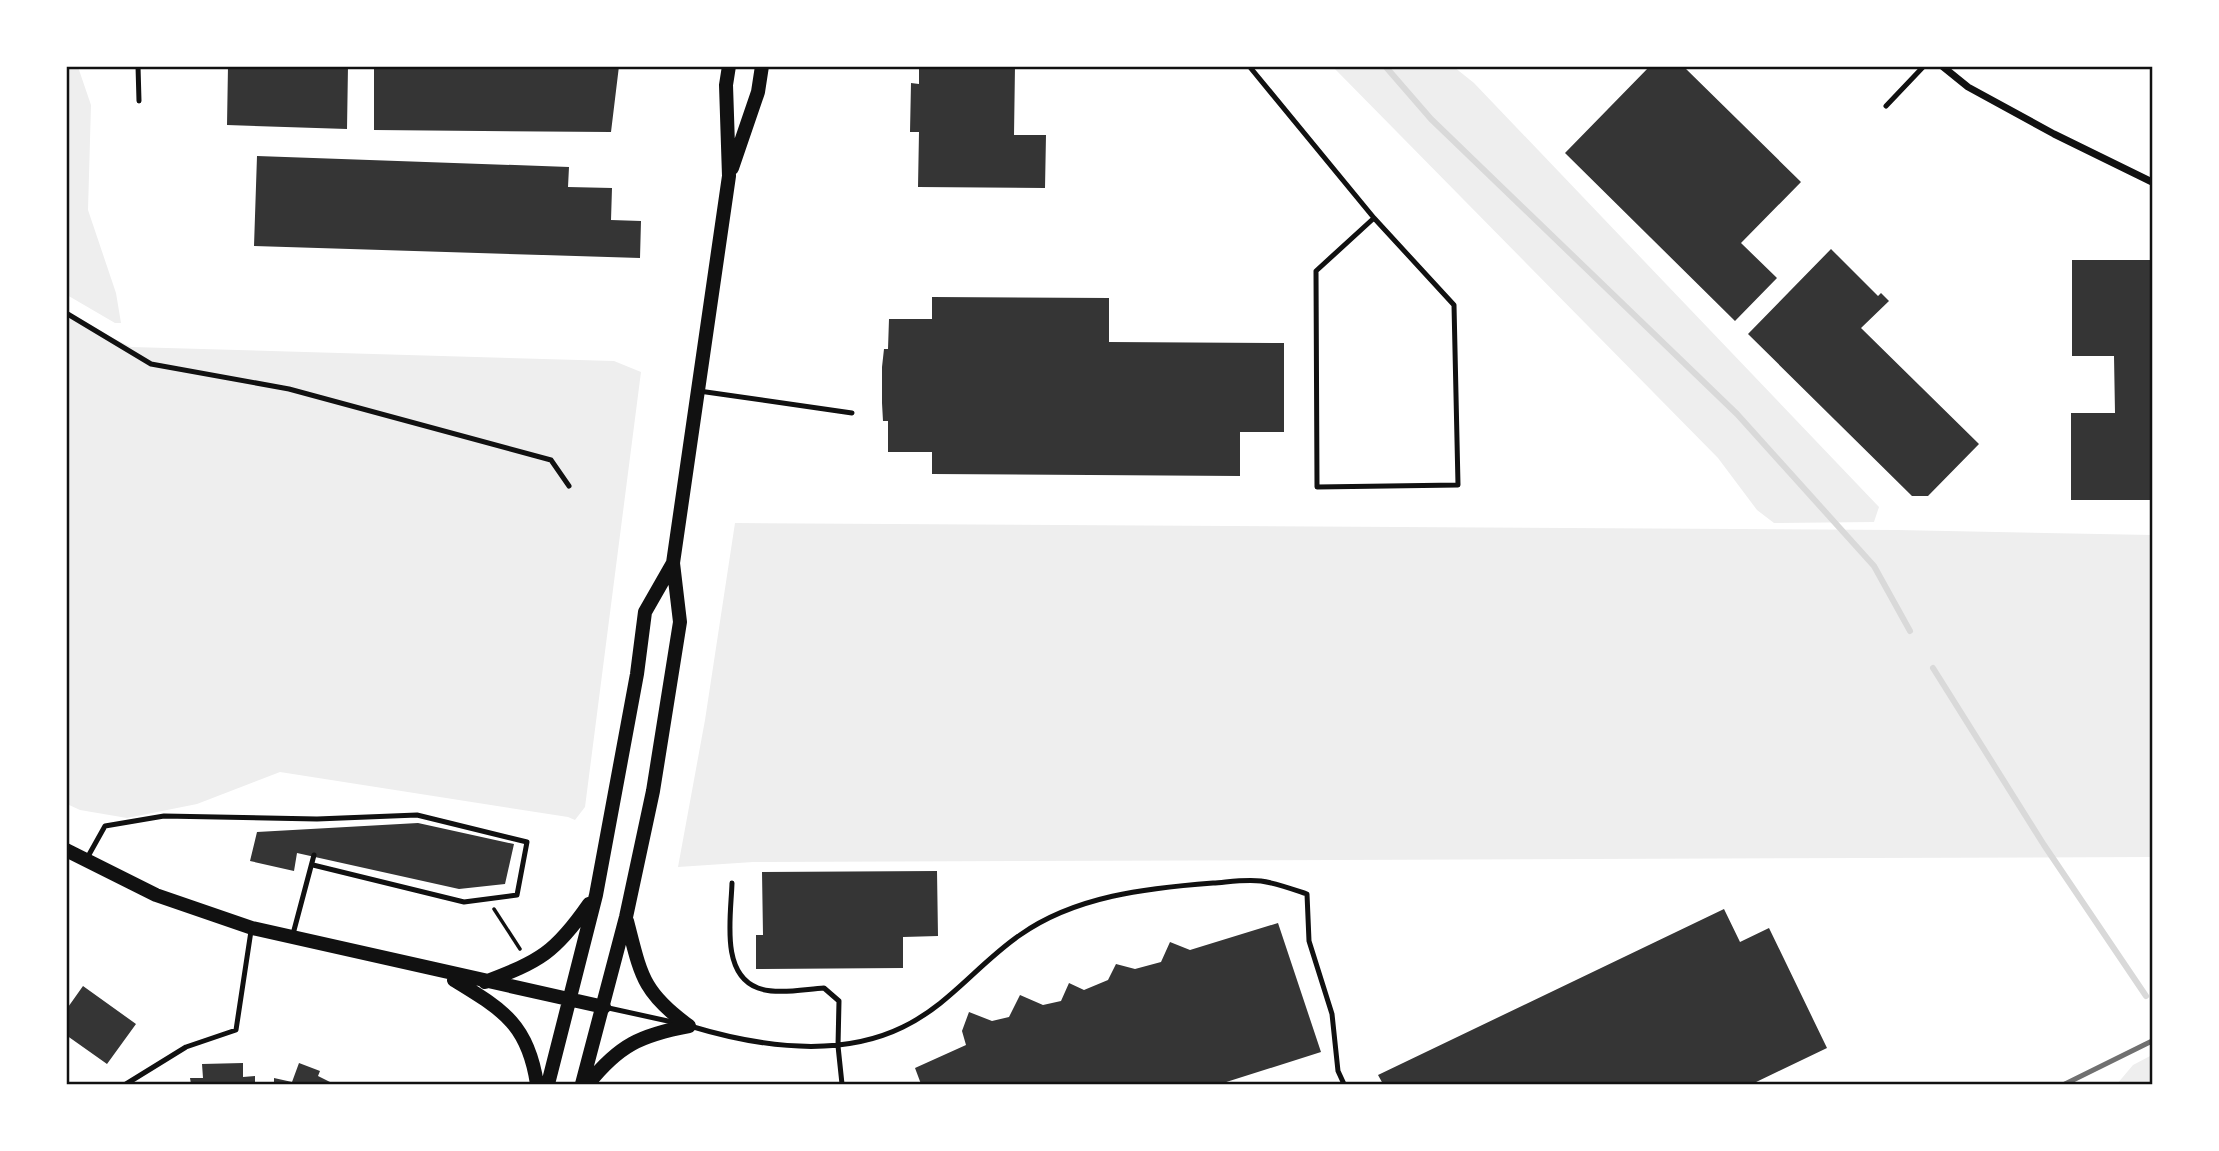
<svg xmlns="http://www.w3.org/2000/svg" width="2219" height="1151" viewBox="0 0 2219 1151" font-family="'Titillium Web',sans-serif">
	<style>
		.green { fill: #eee }
		.lines { fill: none; stroke-linecap: round; stroke-linejoin: round }
		.stream { stroke: #d9d9d9; stroke-width: 6 }
		.building { fill: #353535 }
		.path { stroke: #111; stroke-width: 3.5 }
		.service { stroke: #111; stroke-width: 5 }
		.minor { stroke: #111; stroke-width: 7 }
		.secondary { stroke: #111; stroke-width: 14 }
		.rail { stroke: #707070; stroke-width: 5 }
		.neatline { fill: none; stroke: #111; stroke-width: 2.5 }
	</style>
	<rect width="100%" height="100%" fill="#fff"/>
	<!-- green -->
	<path class="green" d="M67 66 78 67 91 105 88 210 116 293 121 323H115L67 295Z
		M1333 67H1454L1474 83 1879 507 1874 522 1774 523 1757 510 1718 458Z
		M66 315 131 347 614 361 641 372 585 807 575 820 568 817 280 772 197 804 127 818 80 810 67 804Z
		M735 523 1897 530 2152 535V857L753 862 678 867 705 720Z
		M2152 1055V1084H2117L2133 1065Z"/>
	<g class="lines">
		<!-- stream -->
		<path class="stream" d="M1385 66 1431 119 1737 414 1874 566 1910 631
			M1933 668 2044 845 2146 996"/>
	</g>
	<!-- building -->
	<path class="building" d="M228 66H348L347 129 227 125Z
		M374 66H619L611 132 374 130Z
		M919 66H1015L1014 135H1046L1045 188 918 187 919 132H910L911 83 919 84Z
		M1650 66H1683L1801 182 1741 243 1777 278 1735 321 1565 153Z
		M257 156 569 167 568 187 612 188 611 220 641 221 640 258 254 246Z
		M1831 249 1878 296 1881 293 1889 301 1861 328 1979 444 1928 496H1912L1748 334Z
		M2072 260H2152V500H2071V413H2115L2114 356H2072Z
		M932 297 1109 298V342L1284 343V432H1240V476L932 474V452H888V421H883L882 403V367L884 349H888L889 319H932Z
		M418 823 514 844 505 884 459 889 297 853 294 871 250 861 257 832Z
		M937 871 938 936 903 937V968L756 969V935H763L762 872Z
		M1724 909 1740 942 1769 928 1827 1048 1752 1084H1383L1378 1075Z
		M1278 923 1321 1052 1220 1084H921L915 1068 966 1045 962 1031 969 1012 992 1021 1009 1017 1020 995 1043 1005 1061 1001 1069 983 1084 990 1108 980 1116 964 1135 969 1161 962 1170 942 1190 950Z
		M83 986 136 1024 107 1064 66 1035V1010Z
		M243 1063V1077L255 1076V1084H191L190 1078H203L202 1064Z
		M299 1063 320 1071 318 1076 334 1084H274V1078L292 1082Z"/>
	<g class="lines">
		<!-- path -->
		<path class="path" d="M494 909 520 949"/>
		<!-- service -->
		<path class="service" d="M138 66 139 101
			M1249 66 1374 218 1454 305 1458 485 1317 487 1316 271 1374 218
			M1886 106 1924 66
			M66 313 151 364 289 389 551 460 569 486
			M699 391 852 413
			M86 860 105 826 164 816 317 819 417 815 527 842 517 895 464 902 313 865
			M732 883C731 916 720 974 758 988 776 995 805 989 824 988L839 1001 838 1046 842 1084
			M293 934 314 855
			M604 1007 677 1023
			M690 1026C756 1046 838 1059 903 1027 949 1005 979 963 1020 935 1075 896 1147 888 1213 883 1228 882 1246 879 1261 881 1276 883 1292 889 1307 894L1309 941 1332 1014 1338 1071 1344 1084
			M126 1084 186 1047 236 1030 251 931"/>
		<!-- minor -->
		<path class="minor" d="M1942 66 1968 87 2054 134 2152 182"/>
		<!-- secondary -->
		<path class="secondary" d="M732 168 758 92 762 66
			M66 850 156 895 252 928 604 1007
			M627 921C641 975 642 992 689 1026
			M454 980C503 1010 528 1024 537 1084
			M485 982C540 961 555 953 589 904
			M548 1084 596 895 637 674 645 612 673 563
			M582 1084 626 917 653 791 680 622 673 563 729 176 726 85 729 66
			M588 1084C619 1045 641 1035 689 1026"/>
		<!-- rail -->
		<path class="rail" d="M2065 1084 2152 1041"/>
	</g>
	<!-- border -->
	<rect width="2219" height="1151" fill="none" stroke="#ffffff" stroke-width="136"/>
	<rect x="68" y="68" width="2083" height="1015" class="neatline"/>
</svg>
